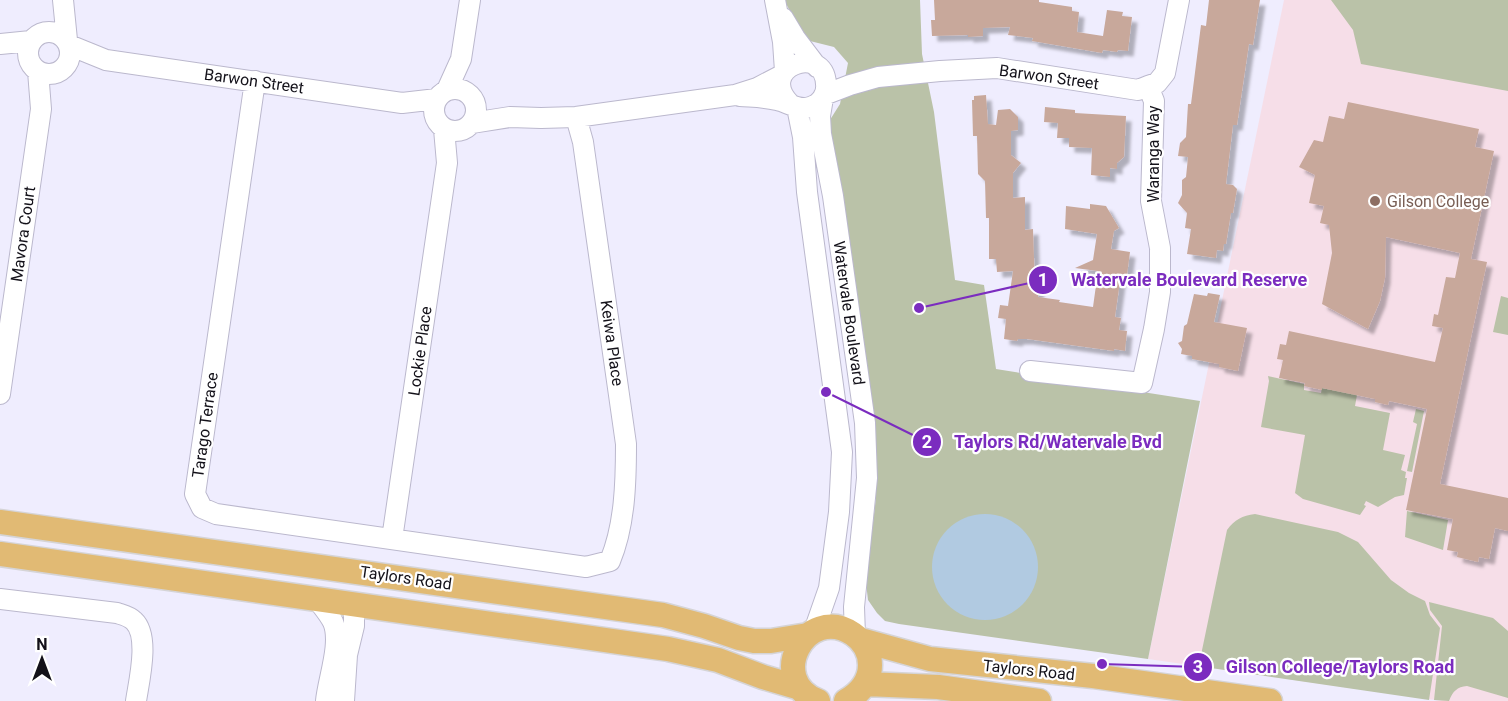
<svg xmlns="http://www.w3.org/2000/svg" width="1508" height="701" viewBox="0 0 1508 701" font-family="Roboto,sans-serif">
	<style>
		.education { fill: #f6dee8 }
		.green { fill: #bac2a8 }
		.water { fill: #b1cae1 }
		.building { fill: #c8a89b; filter: url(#shadow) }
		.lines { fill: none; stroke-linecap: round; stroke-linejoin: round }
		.minor-casing { stroke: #bbb8cd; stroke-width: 22 }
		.major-casing { stroke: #d5d4d6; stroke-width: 27 }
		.minor { stroke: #fff; stroke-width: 20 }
		.major { stroke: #e1ba74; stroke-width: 24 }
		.education-dot { fill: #8d6e63; stroke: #fff; stroke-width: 2 }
		.labels { text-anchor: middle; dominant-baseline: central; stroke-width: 4.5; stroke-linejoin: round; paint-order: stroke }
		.street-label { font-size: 16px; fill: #131119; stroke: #fff }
		.education-label { font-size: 16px; fill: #785e54; stroke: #fff; text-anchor: start }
		.leader { fill: none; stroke: #7b2cbf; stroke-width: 2 }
		.callout-dot { fill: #7b2cbf; stroke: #fff; stroke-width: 2 }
		.mark-label { font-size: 18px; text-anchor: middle; font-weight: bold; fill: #fff }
		.callout-label { font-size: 18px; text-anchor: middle; font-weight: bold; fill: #7b2cbf; stroke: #fff; stroke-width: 4.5; stroke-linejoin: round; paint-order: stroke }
	</style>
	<defs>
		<filter id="shadow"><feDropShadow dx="5.5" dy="5.5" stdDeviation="1.5" flood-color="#0004"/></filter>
	</defs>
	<rect width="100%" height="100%" fill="#efedfe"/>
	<!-- education -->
	<path class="education" d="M1284 0H1508V701H1442L1148 659Z"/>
	<!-- green -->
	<path class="green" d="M784 0H920L922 54 934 112 955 280 984 285 996 369 1200 401 1148 659 899 624 885 621 877 613 868 600 866 583 876 497 828 123 840 104 848 63 834 47 806 40Z
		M1331 0H1508V91L1361 64 1353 30Z
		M1501 296 1508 298V335L1493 332Z
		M1268 376 1304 384V390L1321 393 1322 388 1357 395 1355 406 1390 413 1383 450 1405 455 1401 470 1406 472 1405 478H1407L1404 495 1395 497 1378 507 1366 501 1364 505 1366 506 1360 515 1303 499 1295 493 1305 435 1261 427 1269 381Z
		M1416 409 1424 411 1412 472 1407 471 1417 424 1413 422Z
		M1407 511 1448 520 1443 550 1405 537Z
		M1255 514 1338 532 1358 542 1391 580 1409 593 1425 601 1430 615 1440 628 1429 700 1211 668V665L1201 655 1227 530C1235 519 1242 516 1255 514Z
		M1429 602 1493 618 1508 631V698L1467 686C1457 687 1453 691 1449 701L1434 700 1442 626 1430 610Z"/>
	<!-- water -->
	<path class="water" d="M932 567a53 53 0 1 1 106 0a53 53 0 1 1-106 0Z"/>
	<!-- building -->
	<path class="building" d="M934 0H1039V2L1072 7V11L1079 12 1077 32 1103 36 1107 10 1123 12 1122 16 1132 17 1128 51 1118 50 1117 52 1103 50 1102 53 1032 41 1033 38 1008 35 1010 27 983 28V36L968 37V35L932 36 931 20H935Z
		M1209 0H1260L1253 45 1249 44 1237 125H1233L1226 184 1233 185 1237 189 1233 213H1231L1226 244H1224L1223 251 1217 250 1216 258 1187 254 1191 229 1185 228 1187 213 1178 203 1182 195V180L1186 177 1188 157 1178 156 1180 143 1186 137 1188 104H1191L1201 25 1206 26Z
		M986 95 988 124 996 125 998 110 1010 109 1018 117V130L1011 131V155L1021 163 1013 173V198L1025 197V230L1033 229 1035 286H1039L1038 297 1060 300 1059 302 1093 307 1098 271 1075 268 1093 260 1097 234 1065 229 1066 206 1090 209V204L1106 206 1119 228 1114 231 1111 249 1130 252 1127 275 1121 274 1115 317 1121 318 1119 330 1127 331 1125 351 1114 349V351L1027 339H1018L1017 341 1004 339 1006 319 998 318 1000 305 1008 306 1013 271 997 272 996 259H989V218H986L985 181 978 174 977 136H973L972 100H974V96Z
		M1348 102 1479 129 1475 147 1494 151 1471 259 1487 262 1440 484 1508 498V531L1495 528 1489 559 1479 557 1478 562 1457 557 1458 552 1447 550 1453 519 1406 510 1427 409 1389 401 1388 405 1375 402V399L1322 388V390L1304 386 1305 383 1279 378 1283 360 1277 359 1280 344 1286 345 1289 331 1435 362 1443 328 1432 326 1434 314 1438 315 1446 277 1455 278 1460 253 1386 237 1385 278 1380 301 1368 329 1322 304 1332 253 1329 225 1320 223 1324 206 1309 203 1315 175 1299 167 1314 140 1323 142 1329 116 1344 119Z
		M1045 107 1075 110V113L1126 116 1124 157 1117 163V169L1110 168V177L1091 175 1092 148 1069 147V138H1057L1058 123 1044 122Z
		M1208 293 1220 295 1214 322 1247 328 1238 371 1219 367V364L1192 359V356L1181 354 1182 349 1178 343 1182 341 1184 326 1187 324 1194 294 1207 296Z"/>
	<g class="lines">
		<defs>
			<path id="minor" d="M63 0 67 40
				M775 0 783 42 785 71
				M783 18 795 38 817 67
				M28 53a21 21 0 1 1 42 0a21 21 0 1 1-42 0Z
				M0 44 31 41
				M69 45 106 60 402 103 437 99
				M255 81 195 494 202 508 216 514 586 567 610 561C625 525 626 482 626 444L583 142 576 117
				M434 110a21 21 0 1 1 42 0a21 21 0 1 1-42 0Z
				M447 90 461 59 470 0
				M824 95 850 85 878 77 940 71 997 68 1138 90 1148 86
				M740 96C753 97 765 97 777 100 786 102 795 108 804 108 808 108 813 106 817 104 823 99 827 92 826 84 824 42 755 68 790 104
				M823 98 820 116 821 134 833 196 865 423 867 478 854 607 855 635
				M797 107 803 137 807 192 842 452 839 512 829 588 814 631
				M472 123 510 117 541 118 576 117 735 95 757 88 782 75
				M1030 371 1142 383 1154 329 1160 292V248L1151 201 1154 101 1148 86 1157 83 1165 73 1179 0
				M0 394 41 109 38 71
				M392 539 447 163 444 129
				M0 599 117 613C123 615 129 616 134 621 150 636 139 681 136 701
				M317 599C322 606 329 614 333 622 342 643 328 679 326 701
				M344 701 347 655 354 626V603"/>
			<path id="major" d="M0 522 663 615 704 626 739 638 754 641H771L808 635
				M0 554 668 649 718 660 763 677 800 688
				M861 640 930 659 1093 676 1270 701
				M865 684 938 687 1039 701
				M818 701C765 680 806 603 853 634 863 641 870 652 870 665 870 682 860 693 846 701"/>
		</defs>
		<!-- minor casing -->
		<use href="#minor" class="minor-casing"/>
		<!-- major casing -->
		<use href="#major" class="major-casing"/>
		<!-- minor -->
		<use href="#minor" class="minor"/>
		<!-- major -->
		<use href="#major" class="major"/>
	</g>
	<!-- markers -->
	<circle class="education-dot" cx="1375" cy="201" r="6"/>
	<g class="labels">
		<!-- street labels -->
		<g class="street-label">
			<text transform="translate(1049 77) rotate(8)">Barwon Street</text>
			<text transform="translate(254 81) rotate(8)">Barwon Street</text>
			<text transform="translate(1153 154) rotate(-90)">Waranga Way</text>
			<text transform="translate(23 234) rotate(-82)">Mavora Court</text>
			<text transform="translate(849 313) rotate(82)">Watervale Boulevard</text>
			<text transform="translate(612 343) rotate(82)">Keiwa Place</text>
			<text transform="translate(420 351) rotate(-82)">Lockie Place</text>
			<text transform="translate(205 425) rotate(-82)">Tarago Terrace</text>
			<text transform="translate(406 578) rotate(8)">Taylors Road</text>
			<text transform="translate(1029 670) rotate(6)">Taylors Road</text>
		</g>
		<!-- education labels -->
		<g class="education-label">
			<text x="1387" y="201">Gilson College</text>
		</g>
	</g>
	<!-- callouts -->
	<path class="leader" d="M919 308L1043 280M826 392L927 442M1102 664L1198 667"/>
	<g class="callout-dot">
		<circle cx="919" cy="308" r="6"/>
		<circle cx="826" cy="392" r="6"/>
		<circle cx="1102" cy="664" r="6"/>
		<circle cx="1043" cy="280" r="15"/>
		<circle cx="927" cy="442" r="15"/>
		<circle cx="1198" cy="667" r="15"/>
	</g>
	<g class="mark-label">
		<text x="1043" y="286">1</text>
		<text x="927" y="448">2</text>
		<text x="1198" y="673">3</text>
	</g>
	<g class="callout-label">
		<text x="1189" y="286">Watervale Boulevard Reserve</text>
		<text x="1058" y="448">Taylors Rd/Watervale Bvd</text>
		<text x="1340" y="673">Gilson College/Taylors Road</text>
	</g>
	<!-- north arrow -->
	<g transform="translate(42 659)" stroke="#ffffff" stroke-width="4.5" paint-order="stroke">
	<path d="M0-4.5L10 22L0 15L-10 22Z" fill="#131119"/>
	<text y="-9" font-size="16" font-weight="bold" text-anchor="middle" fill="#131119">N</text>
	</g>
</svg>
